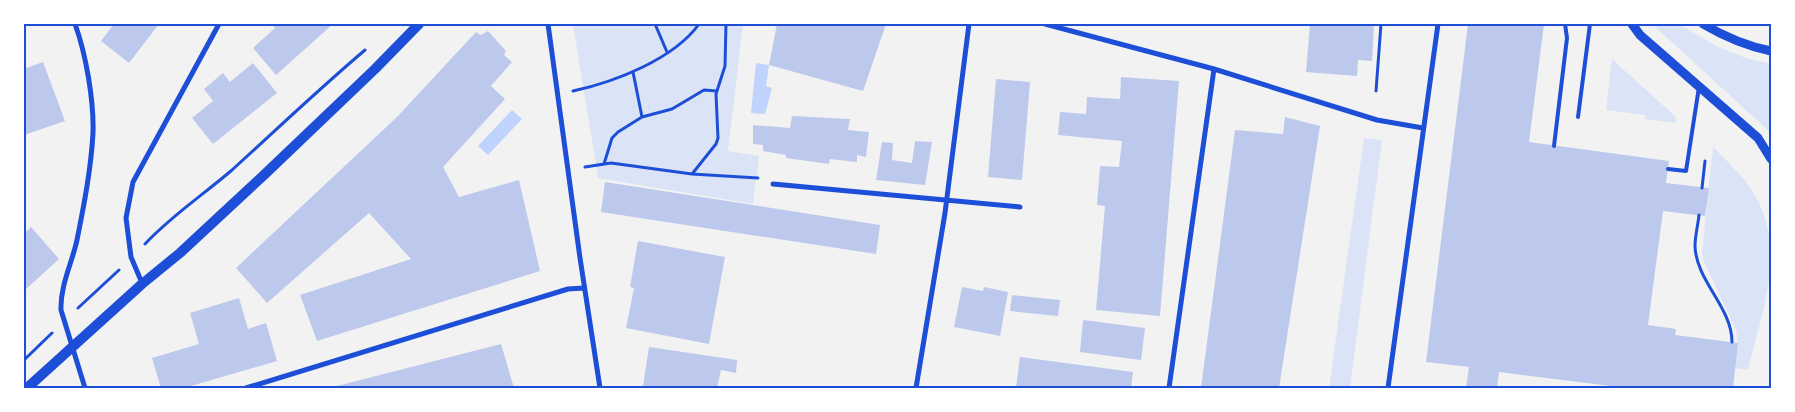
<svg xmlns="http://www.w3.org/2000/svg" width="1795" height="412" viewBox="0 0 1795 412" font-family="'Asap Condensed',sans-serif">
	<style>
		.green { fill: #dbe4f7 }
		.water { fill: #bfd3fe }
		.building { fill: #bdc9ec }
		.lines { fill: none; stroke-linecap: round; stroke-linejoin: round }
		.path { stroke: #1d4ed8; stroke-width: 3 }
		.service { stroke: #1d4ed8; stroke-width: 4 }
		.minor { stroke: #1d4ed8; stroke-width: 5 }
		.tertiary { stroke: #1d4ed8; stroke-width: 9 }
		.secondary { stroke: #1d4ed8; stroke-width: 10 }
		.neatline { fill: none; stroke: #1d4ed8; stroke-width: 2 }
	</style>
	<rect width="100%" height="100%" fill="#f2f2f2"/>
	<!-- green -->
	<path class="green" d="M573 24H743L728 151 759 156 753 204 598 178Z
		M1652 24H1679L1718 47 1746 58 1771 64V133Z
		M1612 59 1676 117 1675 123 1645 119V115L1606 110Z
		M1364 138 1382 140 1350 388H1329Z
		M1713 147C1730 164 1749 181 1759 203 1785 257 1761 316 1748 370L1735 368 1738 343 1736 330 1703 260 1702 252Z"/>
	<!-- water -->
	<path class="water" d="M756 63 769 65 766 86 772 88 765 114 751 113Z
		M512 110 522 119 488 155 478 146Z"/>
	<!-- building -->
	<path class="building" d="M114 24H159L129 63 101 41Z
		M271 24H333L276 75 253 48 275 28Z
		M777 24H886L863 91 769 65Z
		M1310 24H1374L1372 61 1358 60 1357 76 1306 72Z
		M1468 24H1544L1529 142 1669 161 1666 183 1709 188 1705 216 1663 211 1648 325 1676 329 1675 335 1738 343 1733 388H1627L1499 372 1497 388H1466L1469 367 1426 362Z
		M488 31 506 51 504 55 512 62 491 86 505 99 443 167 459 197 519 180 540 271 317 341 300 295 411 259 369 213 267 303 236 268 397 117 476 32 481 35Z
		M43 62 65 121 24 135V69Z
		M253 63 277 93 213 144 192 118 213 101 204 89 223 73 230 82Z
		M1121 77 1179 81 1160 316 1096 310 1105 206 1097 205 1100 166 1119 167 1122 141 1058 135 1060 112 1086 114 1087 97 1120 99Z
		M996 79 1030 82 1022 180 988 177Z
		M792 116 850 119 848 130 869 132 866 157 857 155V162L830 159 829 164 786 158V155L763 151V145L753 144V125L790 128Z
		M1285 117 1320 126 1279 388H1201L1235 130 1283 134Z
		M915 141 932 142 925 185 876 180 882 142 893 143 892 160 912 163Z
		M605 182 880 225 876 254 601 212Z
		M31 227 59 259 24 291V234Z
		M638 241 725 257 709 344 626 328 634 288 630 287Z
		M962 287 983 291 984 287 1008 292 1000 336 954 327Z
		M1012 295 1060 300 1058 316 1010 311Z
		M239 298 248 329 266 323 277 361 184 388H161L152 358 199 344 190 313Z
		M1083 320 1145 328 1141 360 1080 352Z
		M501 344 514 388H338L337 386Z
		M649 347 737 360 736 373 721 370 717 388H658L643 386Z
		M1020 357 1133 372 1131 388H1016Z"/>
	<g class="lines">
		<!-- path -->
		<path class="path" d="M655 24 667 52
			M633 72 642 117
			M573 91C615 82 674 59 699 24
			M1376 91 1381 24
			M604 164 612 138 618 132 642 117 672 109 704 90 717 91
			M585 167 611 163 692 174 758 178
			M692 174 716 144 718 138 716 94 725 66 726 24
			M1702 188 1705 161
			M1699 215C1698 225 1695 236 1695 246 1696 281 1732 307 1732 342
			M145 244C171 216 203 195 232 170 276 130 319 89 365 50
			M78 308 119 270
			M24 360 52 333"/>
		<!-- service -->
		<path class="service" d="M1578 117 1590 24
			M1554 146 1567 38 1565 24
			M1668 169 1686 171 1699 87"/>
		<!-- minor -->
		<path class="minor" d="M75 24C86 54 94 101 93 133 91 169 84 205 77 240 72 263 60 286 61 310L85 388
			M548 24 580 258 600 388
			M1045 24 1214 69 1377 120 1423 128
			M773 184 1020 207
			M142 283 131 257 126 218 133 182 219 24
			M246 388 568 289 584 288
			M916 388 945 213 969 24
			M1169 388 1214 69
			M1388 388 1438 24"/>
		<!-- tertiary -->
		<path class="tertiary" d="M1632 24 1640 35 1758 138 1771 159
			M1703 24C1725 37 1746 46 1771 51"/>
		<!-- secondary -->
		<path class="secondary" d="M27 388 142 284 180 253 265 174 375 69 419 24"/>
	</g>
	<!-- border -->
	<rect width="1795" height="412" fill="none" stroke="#ffffff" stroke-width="50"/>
	<rect x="25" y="25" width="1745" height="362" class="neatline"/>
</svg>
